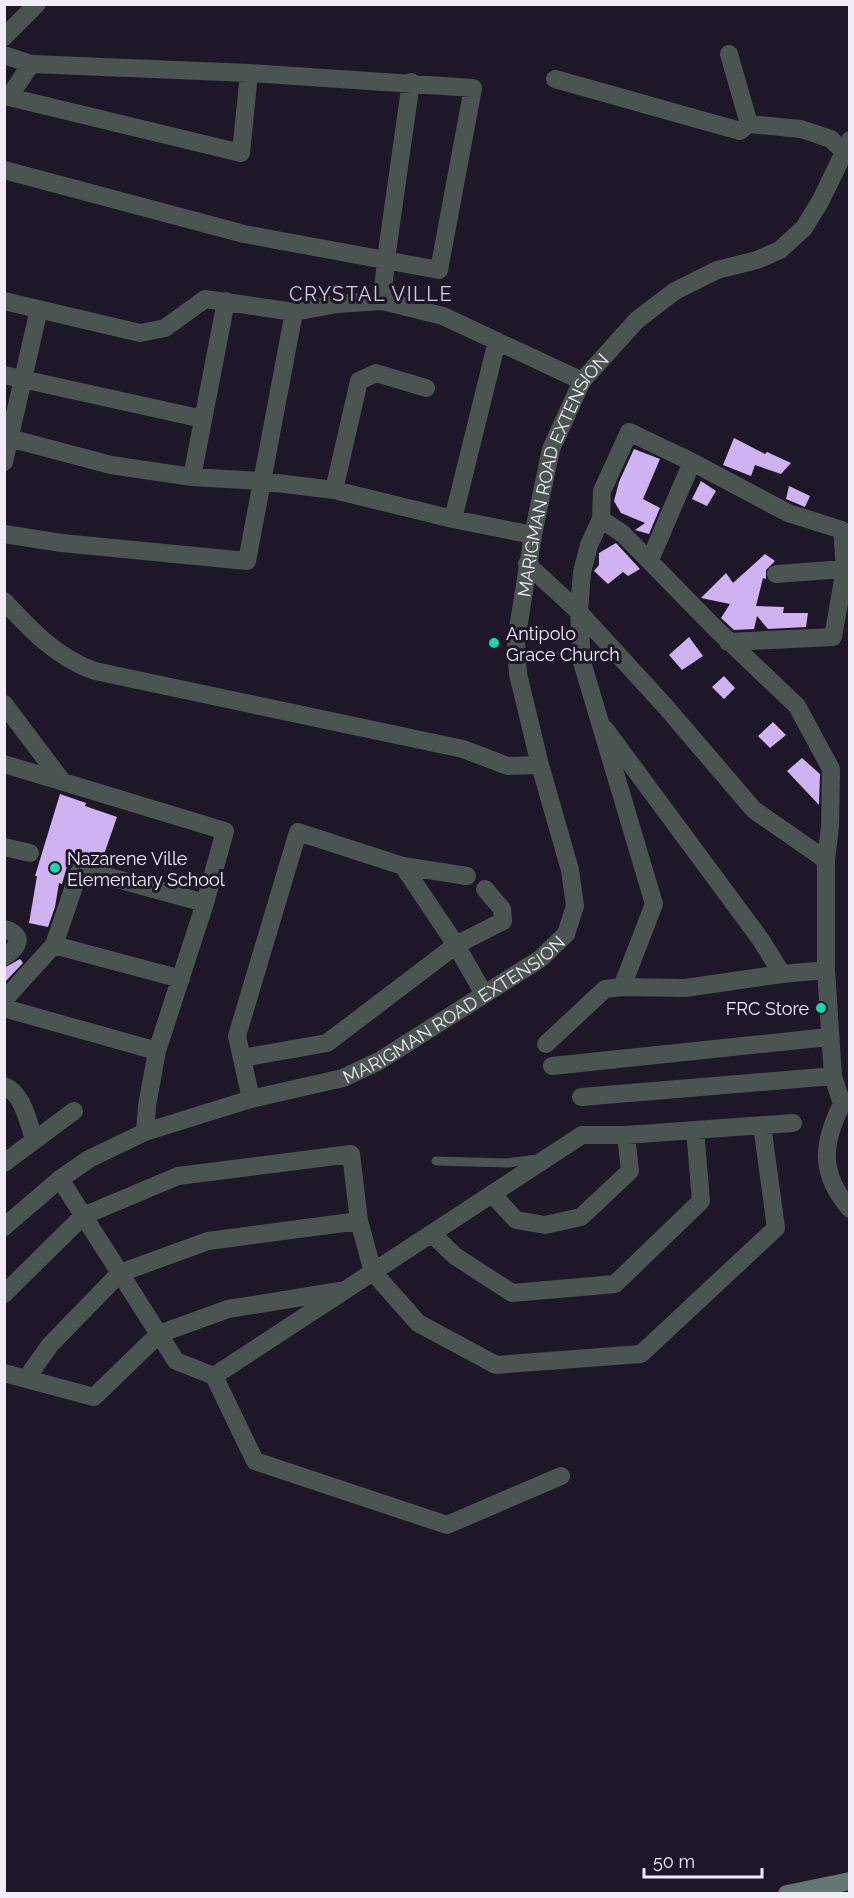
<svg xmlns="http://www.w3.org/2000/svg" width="854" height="1898" viewBox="0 0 854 1898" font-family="Raleway,sans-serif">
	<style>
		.building { fill: #ceb2f1 }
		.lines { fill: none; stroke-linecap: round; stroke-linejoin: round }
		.service { stroke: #4a5552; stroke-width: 9 }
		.minor { stroke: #4a5552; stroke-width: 18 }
		.tertiary { stroke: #4a5552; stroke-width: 18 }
		.secondary { stroke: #657771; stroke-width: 18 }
		.poi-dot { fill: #1dd5b1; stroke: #1e1728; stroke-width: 2 }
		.labels { text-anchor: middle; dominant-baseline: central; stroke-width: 6; stroke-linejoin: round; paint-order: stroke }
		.street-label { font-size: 18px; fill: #f1ecf8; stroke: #1e1728 }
		.poi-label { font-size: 18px; fill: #f1ecf8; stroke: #1e1728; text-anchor: start }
		.neighbourhood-label { font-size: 20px; letter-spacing: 1.5px; fill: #d4cae2; stroke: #1e1728 }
	</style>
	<rect width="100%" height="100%" fill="#1e1728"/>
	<!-- building -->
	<path class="building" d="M734 438 765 454 767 452 791 463 781 474 755 465 751 476 723 465Z
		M634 449 660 459 643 499 660 508 649 534 635 530 645 523 621 513 614 501 619 482Z
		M701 481 716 491 707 506 692 499Z
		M789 486 810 496 805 507 786 499Z
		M616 543 640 569 628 576 623 572 608 584 594 571 599 565V553Z
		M765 554 775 561 766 570V579L763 578 756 606 784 607 783 613H808L806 627 768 629 757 616 754 629 734 630 721 618 730 604 701 598 726 573 733 583Z
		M689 637 703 656 682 670 669 655Z
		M724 676 735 688 724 699 712 687Z
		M773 722 786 735 770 748 758 736Z
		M802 758 820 774 819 805 787 771Z
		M60 794 86 803 85 806 117 817 101 863 70 856 62 884 59 883 55 907 48 927 29 923 37 876H35Z
		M20 959 23 963 4 983V968Z"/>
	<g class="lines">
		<!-- service -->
		<path class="service" d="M436 1161 507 1163 538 1159"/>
		<!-- minor -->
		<path class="minor" d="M4 37 37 4
			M729 54 749 124
			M4 55 31 64 249 73 473 88 439 270 244 234 4 170
			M555 79 740 131 749 124 801 129 831 139 843 151
			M4 94 9 97 241 153 249 73
			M9 97 31 64
			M4 301 140 333 165 328 205 299 294 312 337 304 382 301 443 316 582 381
			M382 301 386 259 411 82
			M4 375 203 419
			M9 438 111 465 192 477 261 481 334 490 453 519 533 535
			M4 462 39 309
			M192 477 226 301
			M334 490 359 381 376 373 426 388
			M453 519 497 341
			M601 519 623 534 714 627 797 706 831 769 830 827 826 860V970L833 1076 842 1104
			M4 534 62 543 247 561 294 312
			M650 560 692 462
			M527 564 579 612 665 706 754 810 826 860
			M776 574 845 569
			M4 601C31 630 57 658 95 671L463 749 508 766 540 765
			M4 704 62 781
			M605 729 761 940 782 974 826 970
			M4 764 225 831 205 903 157 1051 147 1106 145 1132
			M4 847 30 853
			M403 866 467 876
			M4 929C26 935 18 948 4 957
			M54 945 181 979
			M622 987 654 904 582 662 579 612 582 572 589 545 601 519 602 491 629 432 692 462 788 513 842 530 845 569 833 637 728 642
			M4 1000 54 945 80 869 205 903
			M4 1008 157 1051
			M546 1044 605 989 622 987 685 988 782 974
			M242 1058 327 1043 456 945 503 921 502 909 485 889
			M552 1066 829 1037
			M4 1086C23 1093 28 1122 34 1139
			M581 1097 833 1076
			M251 1099 237 1036 298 832 403 866 456 945 484 994
			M850 1104H842C822 1144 819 1173 850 1209
			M4 1163 74 1111
			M60 1179 176 1361 214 1376 582 1135H626L793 1123
			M492 1194 516 1220 545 1225 581 1217 630 1171 626 1135
			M432 1234 455 1256 512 1293 615 1284 701 1201 695 1130
			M4 1294 83 1216 178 1176 351 1154 359 1221 373 1272 418 1323 496 1365 641 1354 776 1228 762 1125
			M4 1373 94 1397 159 1334 228 1309 340 1291
			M214 1376 255 1461 447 1525 561 1476
			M26 1379 50 1345 120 1273 208 1241 359 1221"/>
		<!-- tertiary -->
		<path class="tertiary" id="s1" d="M4 1227 60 1179 89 1159 145 1132 251 1099 343 1078 379 1061 540 959 566 934 575 906 570 870 540 765 518 674 516 641 533 535 551 449 582 381 637 320 675 291 717 270 757 260 780 250 804 228 821 200 850 140"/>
		<!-- secondary -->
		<path class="secondary" d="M787 1894 850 1881"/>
	</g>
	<!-- markers -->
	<g class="poi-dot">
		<circle cx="494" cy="643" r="6"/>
		<circle cx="55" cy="868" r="6"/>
		<circle cx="821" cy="1008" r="6"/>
	</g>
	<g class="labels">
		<!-- street labels -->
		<g class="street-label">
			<text stroke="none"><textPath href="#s1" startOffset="1119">MARIGMAN ROAD EXTENSION</textPath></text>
			<text stroke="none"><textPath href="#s1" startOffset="507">MARIGMAN ROAD EXTENSION</textPath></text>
		</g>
		<!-- poi labels -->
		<g class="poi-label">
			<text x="506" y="633">Antipolo<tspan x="506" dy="21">Grace Church</tspan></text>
			<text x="67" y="858">Nazarene Ville<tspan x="67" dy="21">Elementary School</tspan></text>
			<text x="809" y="1008" text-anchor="end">FRC Store</text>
		</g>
		<!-- neighbourhood labels -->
		<g class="neighbourhood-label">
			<text x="371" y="294">CRYSTAL VILLE</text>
		</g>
	</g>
	<!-- border -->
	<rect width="854" height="1898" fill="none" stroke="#f1ecf8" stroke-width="12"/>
	<!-- scale -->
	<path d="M644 1868v9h118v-9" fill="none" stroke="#f1ecf8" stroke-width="3"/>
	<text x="653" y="1868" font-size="18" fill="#f1ecf8" stroke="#1e1728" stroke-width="4.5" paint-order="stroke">50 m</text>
</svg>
